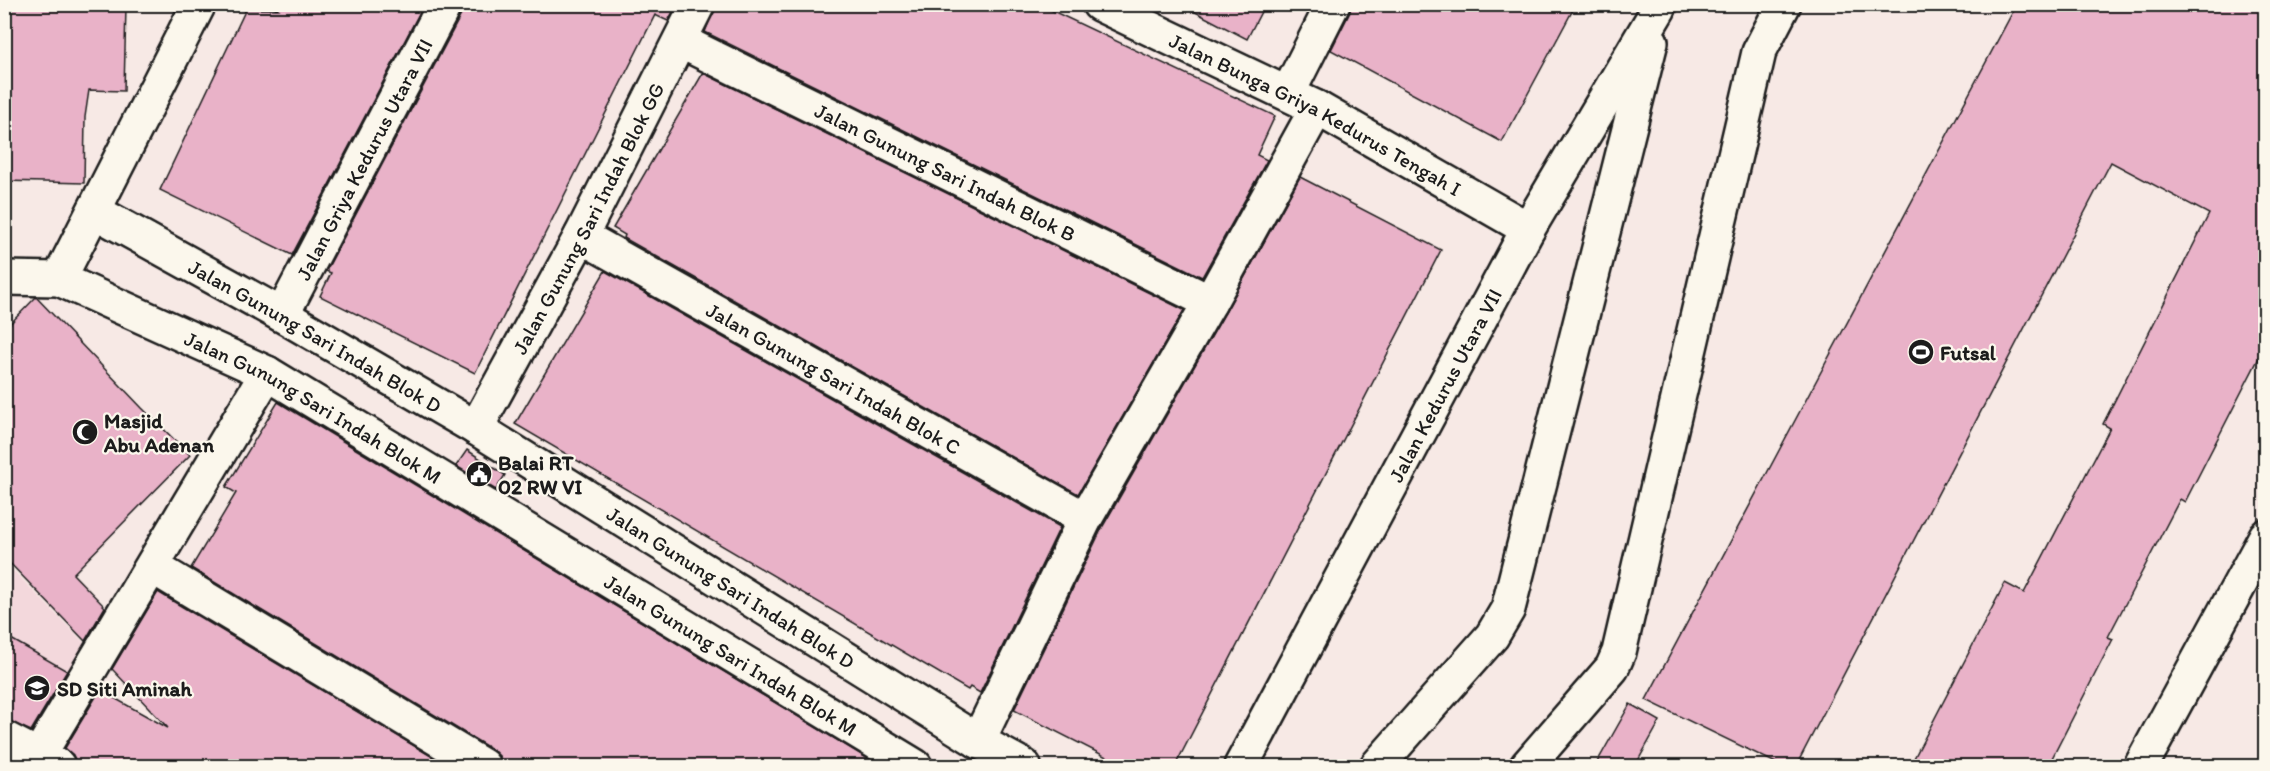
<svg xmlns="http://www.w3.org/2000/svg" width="2270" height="771" viewBox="0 0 2270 771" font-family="Itim,sans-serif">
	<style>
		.built { fill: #f3d8dc }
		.building { fill: #e9b2c8; stroke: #1c1c1c; stroke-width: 1.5 }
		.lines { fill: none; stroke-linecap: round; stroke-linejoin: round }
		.street-casing { stroke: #1c1c1c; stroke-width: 38 }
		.street { stroke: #fbf7ec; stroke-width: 33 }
		.labels { text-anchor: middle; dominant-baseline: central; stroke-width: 4.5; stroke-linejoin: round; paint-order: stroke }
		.street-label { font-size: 21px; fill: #1c1c1c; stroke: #fbf7ec }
		.poi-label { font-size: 21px; font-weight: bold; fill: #1c1c1c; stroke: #fbf7ec; text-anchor: start }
	</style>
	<rect width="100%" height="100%" fill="#f7e9e5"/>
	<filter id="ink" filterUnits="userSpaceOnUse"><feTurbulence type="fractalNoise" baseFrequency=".0167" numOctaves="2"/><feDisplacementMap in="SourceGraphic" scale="12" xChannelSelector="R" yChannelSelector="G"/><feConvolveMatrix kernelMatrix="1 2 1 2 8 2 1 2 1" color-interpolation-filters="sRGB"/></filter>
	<g filter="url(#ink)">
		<!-- built -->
		<path class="built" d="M4 561 92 651 38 744 5 725Z"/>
		<!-- building -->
		<path class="building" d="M4 4 126 6 124 91 89 90 85 117 84 183 4 181Z
			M269 4H424L292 255 160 190 246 9H278Z
			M464 4H677L668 21 655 15 475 373 320 296 331 273 326 271 462 13Z
			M716 4H1038L1275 116 1257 155 1267 160 1202 277 705 32Z
			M1180 4H1265L1247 39Z
			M1351 4H1576L1502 142 1331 50 1350 12Z
			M2017 4H2265V346L2185 502 2180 499 2108 637 2113 639 2048 766H1910L2005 583 2024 593 2110 428 2103 424 2209 214 2111 162 1796 766H1782L1646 700Z
			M703 73 1184 310 1078 494 624 238 625 235 613 228Z
			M1300 177 1441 250 1175 766H1124L1014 710 1102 528 1226 311Z
			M605 271 1060 527 980 693 970 687 968 690 515 424Z
			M36 297 142 408 190 455 73 574 105 607 85 641 4 557V330Z
			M278 402 880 766H502L500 757 493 750 191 568 236 493 226 487Z
			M467 450 505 475 496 490 456 466Z
			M158 592 171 600 448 766H77L73 755 65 748 100 690 168 728 112 669Z
			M4 635 67 671 31 731 4 719Z
			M1630 704 1660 721 1635 766H1595Z"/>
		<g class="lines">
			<defs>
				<g id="street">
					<path id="s1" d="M1099 4 1317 108 1528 229"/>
					<path id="s2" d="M680 41 1210 302"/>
					<path d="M1288 93 1333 4"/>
					<path id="s3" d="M94 211 282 315 476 428 978 741 1024 766"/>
					<path id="s4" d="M581 236 1085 519"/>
					<path id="s5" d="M4 278 59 279 267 373 915 766"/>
					<path d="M59 279 199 4"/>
					<path id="s6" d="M282 315 445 4"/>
					<path id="s7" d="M476 428 581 236 698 4"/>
					<path d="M153 567 483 766"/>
					<path d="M4 738 58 766"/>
					<path d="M978 741 1085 519 1210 302 1317 108"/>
					<path d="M39 755 267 373"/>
					<path id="s8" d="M1241 766 1528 229 1659 8"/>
					<path d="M1377 766 1492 636 1508 609 1651 42"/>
					<path d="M1527 766 1612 668 1619 652 1759 52 1784 4"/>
					<path d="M2141 766 2266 536"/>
				</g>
			</defs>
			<!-- street casing -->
			<use href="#street" class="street-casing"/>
			<!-- street -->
			<use href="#street" class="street"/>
		</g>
	</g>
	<!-- icons -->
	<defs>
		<symbol id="stadium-disc" viewBox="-11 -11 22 22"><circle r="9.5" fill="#1c1c1c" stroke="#fbf7ec"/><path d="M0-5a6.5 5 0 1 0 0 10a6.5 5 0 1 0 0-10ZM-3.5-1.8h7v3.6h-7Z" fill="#fff"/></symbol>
		<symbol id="mosque-disc" viewBox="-11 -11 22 22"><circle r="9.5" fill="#1c1c1c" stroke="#fbf7ec"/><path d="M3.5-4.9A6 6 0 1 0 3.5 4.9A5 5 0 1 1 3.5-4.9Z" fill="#fff"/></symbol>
		<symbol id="civic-disc" viewBox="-11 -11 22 22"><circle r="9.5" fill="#1c1c1c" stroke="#fbf7ec"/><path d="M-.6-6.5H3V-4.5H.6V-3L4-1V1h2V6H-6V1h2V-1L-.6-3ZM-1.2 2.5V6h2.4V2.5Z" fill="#fff"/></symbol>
		<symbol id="school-disc" viewBox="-11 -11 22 22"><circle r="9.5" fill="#1c1c1c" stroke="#fbf7ec"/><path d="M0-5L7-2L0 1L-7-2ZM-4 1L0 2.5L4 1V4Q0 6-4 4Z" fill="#fff"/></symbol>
	</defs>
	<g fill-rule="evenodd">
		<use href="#stadium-disc" x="1906" y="337" width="30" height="30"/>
		<use href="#mosque-disc" x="70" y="417" width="30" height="30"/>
		<use href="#civic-disc" x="464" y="459" width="30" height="30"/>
		<use href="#school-disc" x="22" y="673" width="30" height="30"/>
	</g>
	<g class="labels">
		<!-- street labels -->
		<g class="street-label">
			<text stroke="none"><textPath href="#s1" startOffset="243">Jalan Bunga Griya Kedurus Tengah I</textPath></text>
			<text stroke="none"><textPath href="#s6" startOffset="176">Jalan Griya Kedurus Utara VII</textPath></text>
			<text stroke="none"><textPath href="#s2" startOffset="296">Jalan Gunung Sari Indah Blok B</textPath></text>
			<text stroke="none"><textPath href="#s7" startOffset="238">Jalan Gunung Sari Indah Blok GG</textPath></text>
			<text stroke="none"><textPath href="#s3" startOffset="254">Jalan Gunung Sari Indah Blok D</textPath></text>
			<text stroke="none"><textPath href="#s4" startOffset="290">Jalan Gunung Sari Indah Blok C</textPath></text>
			<text stroke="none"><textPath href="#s8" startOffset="432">Jalan Kedurus Utara VII</textPath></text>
			<text stroke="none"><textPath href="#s5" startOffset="340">Jalan Gunung Sari Indah Blok M</textPath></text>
			<text stroke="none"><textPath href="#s3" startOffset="740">Jalan Gunung Sari Indah Blok D</textPath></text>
			<text stroke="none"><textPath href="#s5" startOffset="826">Jalan Gunung Sari Indah Blok M</textPath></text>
		</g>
		<!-- poi labels -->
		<g class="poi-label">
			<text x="1940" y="352">Futsal</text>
			<text x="104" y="420">Masjid<tspan x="104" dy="24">Abu Adenan</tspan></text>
			<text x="498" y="462">Balai RT<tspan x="498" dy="24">02 RW VI</tspan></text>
			<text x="57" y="688">SD Siti Aminah</text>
		</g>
	</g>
	<!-- margin -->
	<rect width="2270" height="771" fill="none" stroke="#fbf7ec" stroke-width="24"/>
	<rect x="12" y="12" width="2246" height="747" fill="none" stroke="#1c1c1c" stroke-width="2" filter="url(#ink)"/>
</svg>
